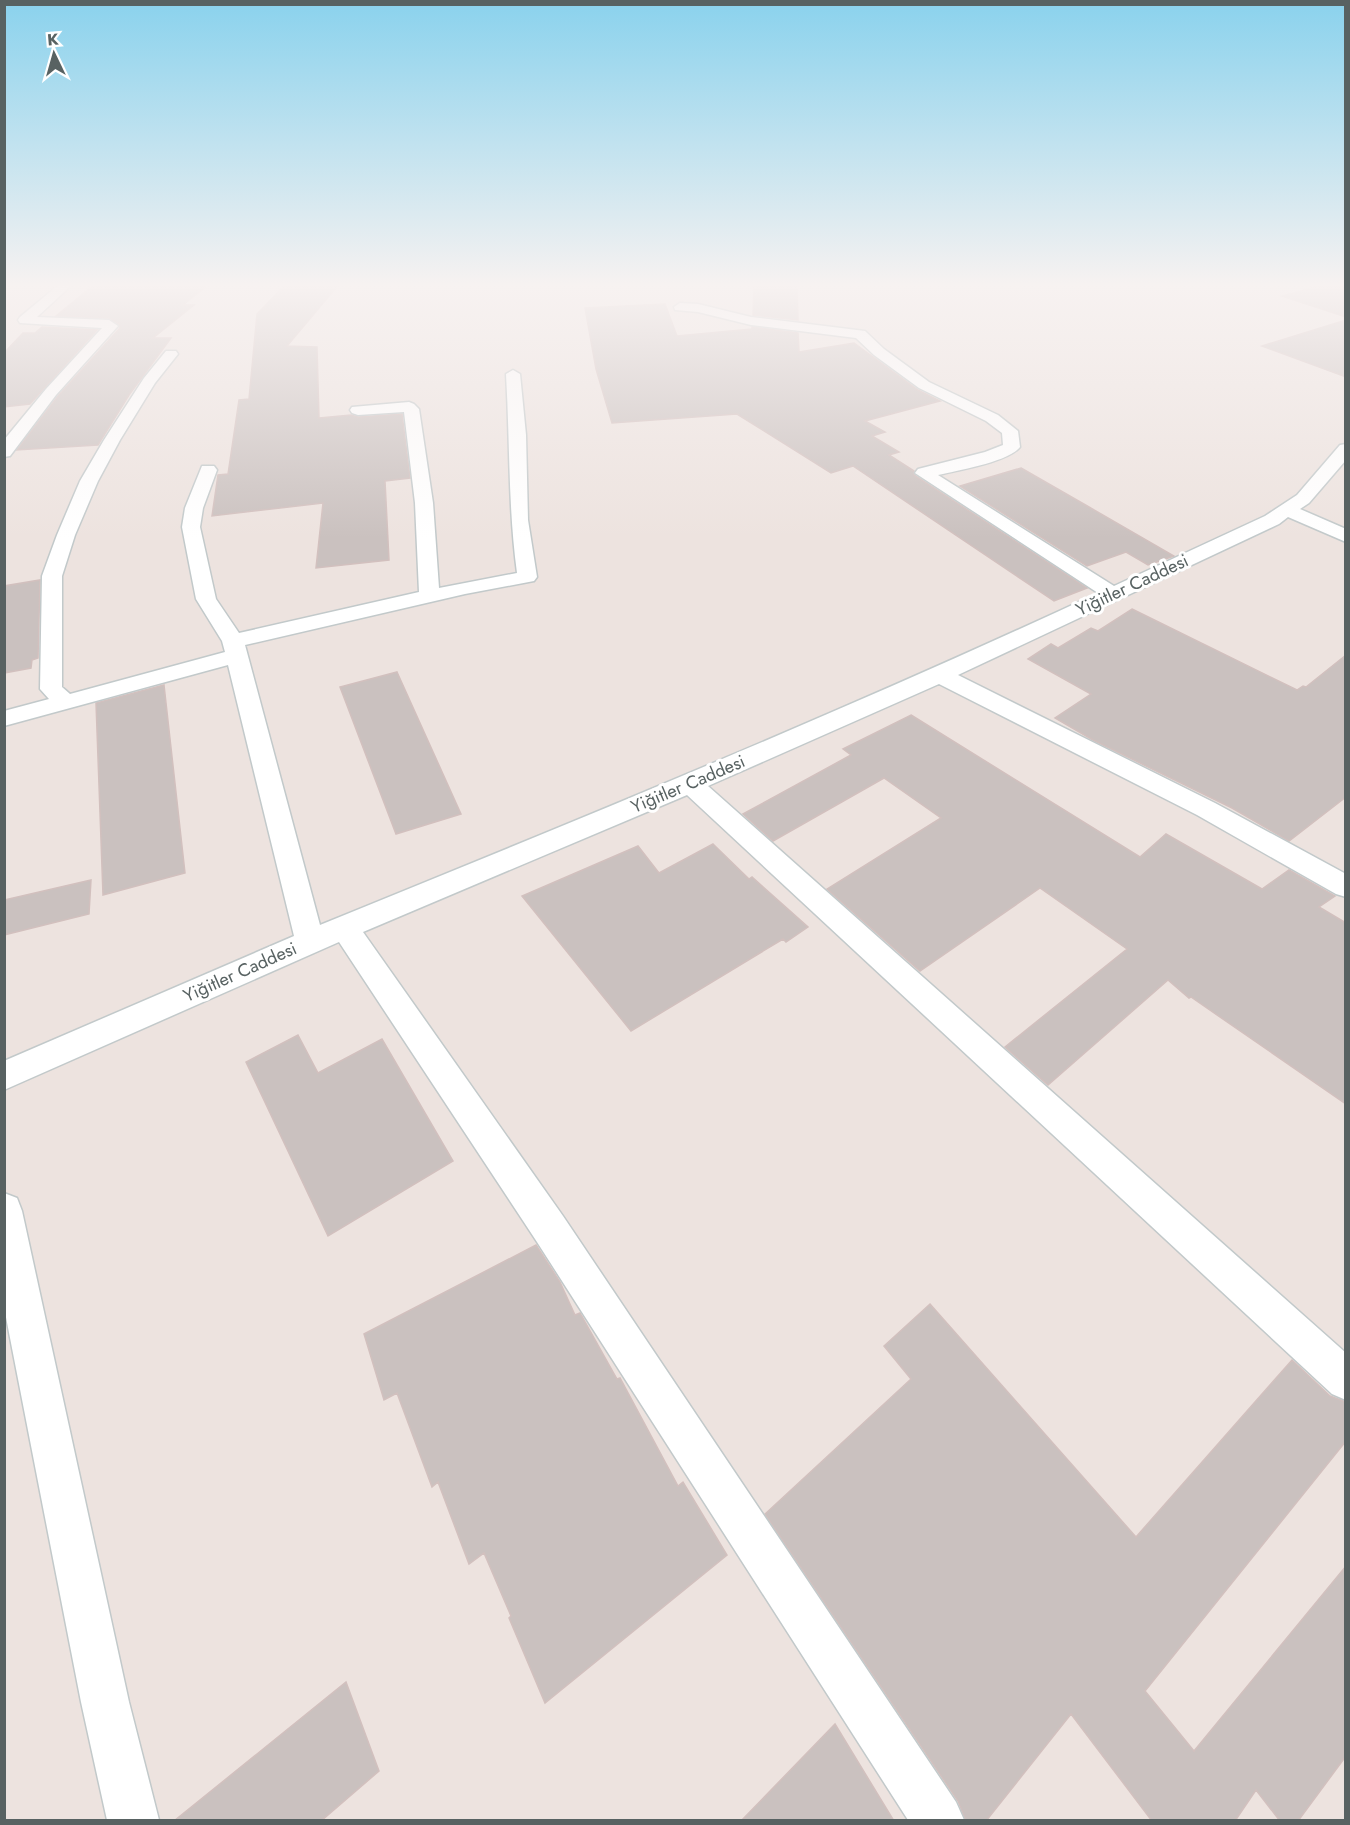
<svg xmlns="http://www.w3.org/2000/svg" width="1350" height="1825" viewBox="0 0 1350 1825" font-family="Jost,sans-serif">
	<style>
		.building { fill: #cac1bf; stroke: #d2c0be; stroke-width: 1.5 }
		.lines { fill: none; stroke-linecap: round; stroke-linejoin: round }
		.minor-casing { stroke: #c2c9ca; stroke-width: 3 }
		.minor { fill: #fff; fill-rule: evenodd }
		.labels { text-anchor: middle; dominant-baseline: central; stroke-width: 6; stroke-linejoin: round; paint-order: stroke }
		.street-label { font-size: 18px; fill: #586262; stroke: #fff }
	</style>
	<rect width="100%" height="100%" fill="#ede3df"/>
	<!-- building -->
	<path class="building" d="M96 283H210L183 305H194L153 338H171L129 395 98 445 17 450 58 396 120 328 119 324 109 318 56 316Z
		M287 283H340L287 346 317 347 319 418 351 415 358 417 402 414 410 478 385 481 389 560 316 568 323 503 212 516 218 475 228 474 239 400 249 399 257 314Z
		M1330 283H1346V317L1282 296Z
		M754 285 797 286 798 320 753 315Z
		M665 304 677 336 752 329V327L798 333 799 352 854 343 918 390 940 401 865 421 885 432 872 436 899 452 889 455 914 471V475L1087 588 1054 601 853 466 831 473 737 414 612 423 596 369 585 308Z
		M1346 320V377L1262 346Z
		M42 327 97 330 30 404 4 407V353L23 333H35Z
		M1021 468 1089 507 1174 556 1148 565 1126 552 1087 566 960 486Z
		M40 580 38 658 32 660 31 668 4 673V586Z
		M1132 609 1297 690 1303 686 1306 687 1346 655V797L1289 841 1232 808 1093 740 1055 718 1091 694 1028 659 1051 644 1058 648 1091 628 1098 631Z
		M397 672 461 814 396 834 340 687Z
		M164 685 185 873 103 895 96 703Z
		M911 715 1140 857 1166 834 1262 889 1289 870 1335 896 1319 907 1346 923V1104L1191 997 1189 998 1168 980 1048 1085 1005 1047 1127 949 1040 888 920 971 827 889 941 818 884 778 773 841 743 814 851 755 843 749Z
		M713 844 749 879 752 877 808 927 786 942 783 939 631 1031 522 896 638 846 659 873Z
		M91 880 89 914 4 935V900Z
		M298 1035 318 1073 382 1039 453 1161 328 1236 246 1062Z
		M536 1245 560 1282 575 1315 580 1313 617 1379 620 1378 678 1486 683 1482 727 1555 545 1703 509 1618 511 1616 484 1553 469 1564 438 1482 432 1487 397 1393 384 1400 364 1334Z
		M930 1304 1136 1537 1292 1360 1330 1396 1346 1402V1441L1145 1691 1194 1751 1346 1566V1756L1298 1821H1280L1256 1790 1235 1821H1152L1071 1714 986 1821H966L958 1801 765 1514 911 1379 884 1346Z
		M346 1682 379 1771 321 1821H174Z
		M835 1724 894 1821H741Z"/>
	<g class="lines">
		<defs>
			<path id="minor" d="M61 283H74L37 317 109 320 118 326 56 395 10 456 4 457V440L46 389 102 328 20 323 18 320 20 317Z
				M680 303 698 304 751 317 865 331 884 349 929 382 998 415 1018 431 1020 447C1008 462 958 470 938 475L1114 586 1265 516 1297 495 1340 445 1346 444V460L1309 503 1300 509 1346 529V542L1288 517 1279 524 958 675 1215 803 1346 874V897L1336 894 1197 815 939 684 708 786 1346 1353V1400L1332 1394 687 795 363 932 563 1216 956 1802 964 1820H908L537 1242 339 942 4 1090V1061L294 936 228 665 4 726V711L49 699 40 689 42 576 57 535 80 481 104 440 144 378 166 351H176L178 354 155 383 120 440 98 481 75 535 62 576V687L70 694 225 652 222 641 196 599 182 527 185 508 202 466H214L217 470 203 508 200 527 216 599 239 633 419 592 415 503 404 412 358 415 352 413 350 410 352 407 409 402 414 404 419 409 433 503 439 588 517 573C508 507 510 441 506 374L513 370 520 374 526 435 528 520 537 577 534 581 465 594 245 645 320 925C581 819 842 712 1098 593L915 473 918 469 985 452 1003 445 1002 433 986 421 919 388 874 355 856 338 751 325 698 312 675 310 674 307Z
				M4 1193 17 1198 22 1211 129 1702 159 1820H107L81 1702 4 1307Z"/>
		</defs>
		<!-- minor casing -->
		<use href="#minor" class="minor-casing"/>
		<!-- minor -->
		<use href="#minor" class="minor"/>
	</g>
	<!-- sky -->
	<linearGradient id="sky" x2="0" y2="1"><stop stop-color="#8ad2ed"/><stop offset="0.53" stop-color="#f7f2f1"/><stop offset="1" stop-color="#f7f2f1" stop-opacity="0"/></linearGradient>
	<rect width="1350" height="538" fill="url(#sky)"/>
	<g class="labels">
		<!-- street labels -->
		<g class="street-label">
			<text transform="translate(1132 585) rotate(-25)">Yiğitler Caddesi</text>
			<text transform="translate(688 784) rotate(-23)">Yiğitler Caddesi</text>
			<text transform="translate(240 972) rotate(-24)">Yiğitler Caddesi</text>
		</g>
	</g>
	<!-- border -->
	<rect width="1350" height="1825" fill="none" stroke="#586262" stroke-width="12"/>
	<!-- north arrow -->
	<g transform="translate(54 54) rotate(355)" stroke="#ffffff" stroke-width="4.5" paint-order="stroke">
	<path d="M0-4.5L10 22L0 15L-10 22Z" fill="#586262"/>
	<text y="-9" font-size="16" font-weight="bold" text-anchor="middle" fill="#586262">K</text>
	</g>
</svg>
